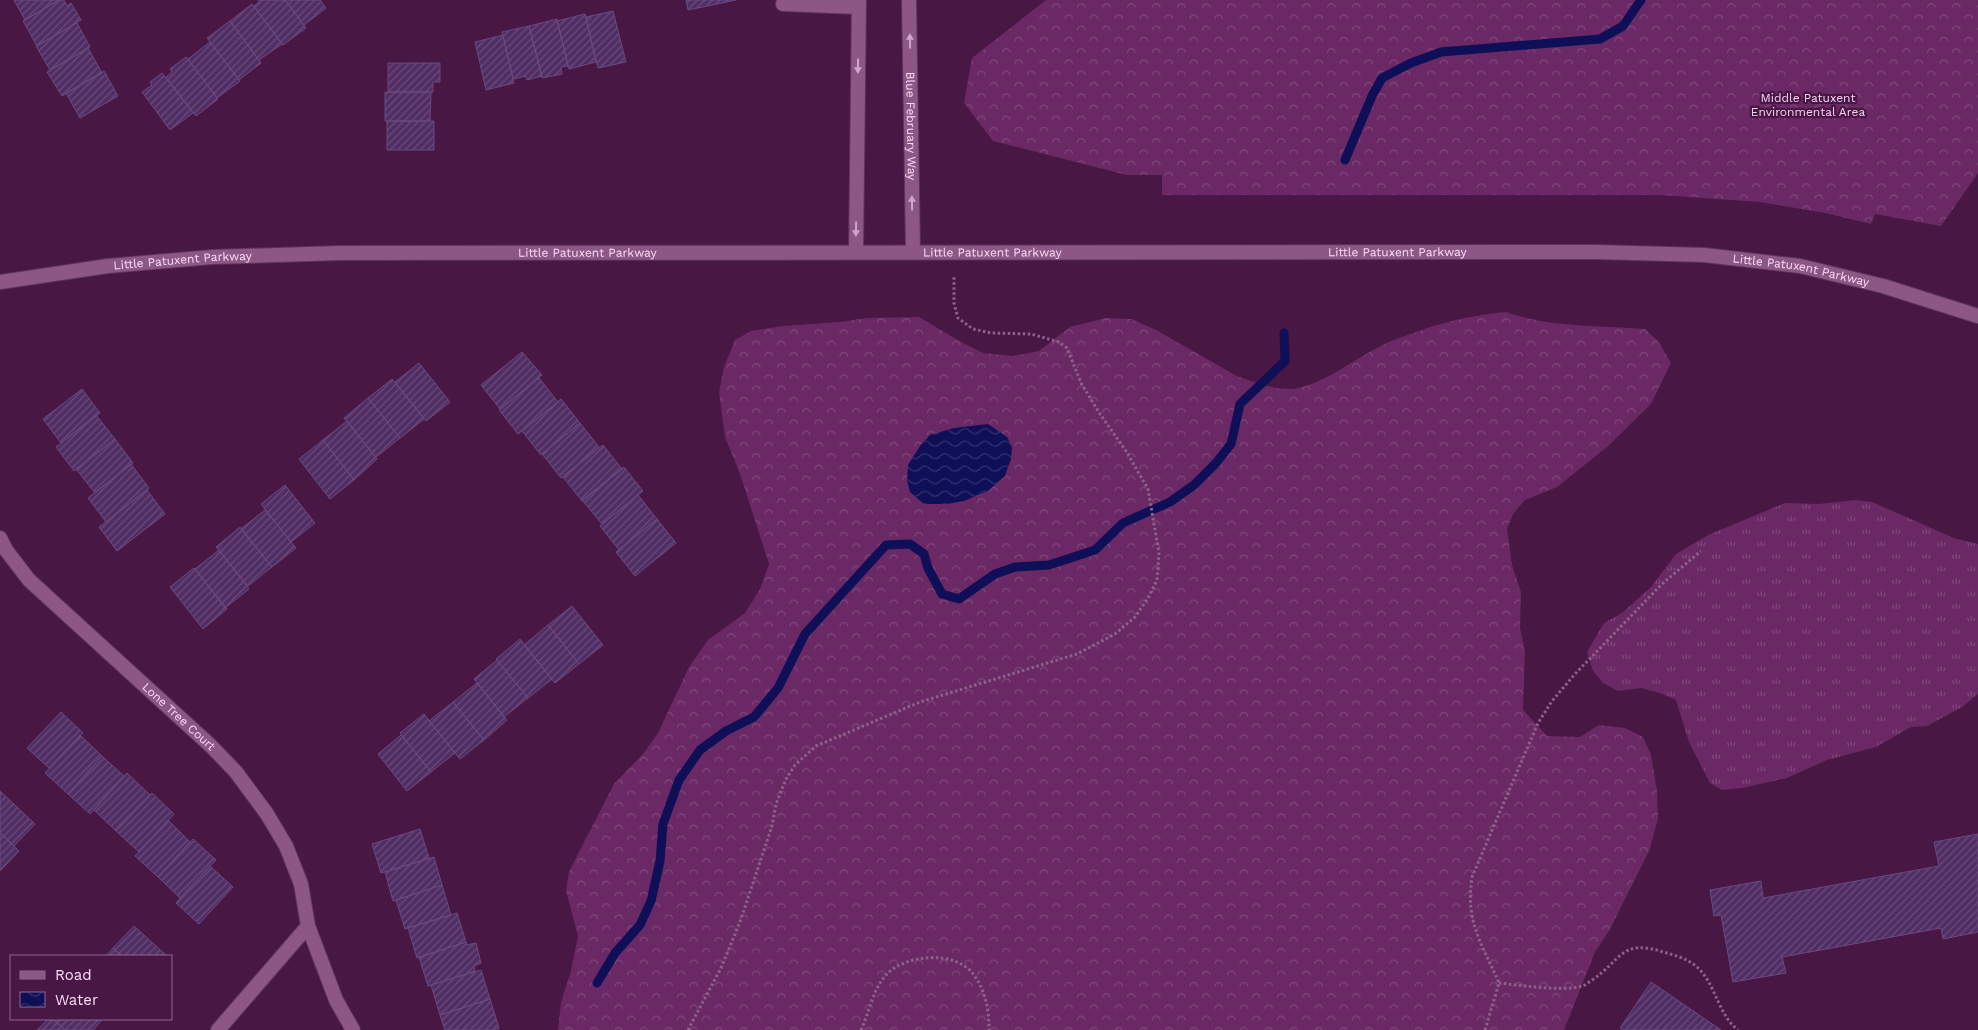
<svg xmlns="http://www.w3.org/2000/svg" width="1978" height="1030" viewBox="0 0 1978 1030" font-family="'Work Sans',sans-serif">
	<style>
		.grass { fill: url(#grass-tufts) }
		.forest { fill: url(#forest-crowns) }
		.water { fill: url(#water-waves) }
		.lines { fill: none; stroke-linecap: round; stroke-linejoin: round }
		.stream { stroke: #0e0f57; stroke-width: 9 }
		.building { fill: url(#building-hatch); stroke: #6b4981 }
		.service-casing { stroke: #5e355a; stroke-width: 16 }
		.minor-casing { stroke: #5e355a; stroke-width: 16 }
		.tertiary-casing { stroke: #5e355a; stroke-width: 16 }
		.path { stroke: #8d6288; stroke-width: 3; stroke-dasharray: 2.5 2.5; stroke-linecap: butt }
		.service { stroke: #8c5685; stroke-width: 14 }
		.minor { stroke: #8c5685; stroke-width: 14 }
		.tertiary { stroke: #8c5685; stroke-width: 14 }
		.oneway { fill: #cfa6c9 }
		.labels { text-anchor: middle; dominant-baseline: central; stroke-width: 4.5; stroke-linejoin: round; paint-order: stroke }
		.park-label { font-size: 12px; fill: #f9d2f3; stroke: #481744 }
		.street-label { font-size: 12px; fill: #fbdcf6; stroke: #481744 }
	</style>
	<defs>
		<pattern id="grass-tufts" width="24" height="20" patternUnits="userSpaceOnUse" patternTransform="scale(1.25)"><rect width="24" height="20" fill="#6a2964"/><path d="M3 7l-1-3M5 7V3M7 7l1-3M15 17l-1-3M17 17v-4M19 17l1-3" fill="none" stroke="#80477b"/></pattern>
		<pattern id="forest-crowns" width="20" height="18" patternUnits="userSpaceOnUse" patternTransform="scale(1.25)"><rect width="20" height="18" fill="#6a2964"/><path d="M2 6a3 3 0 1 1 6 0M12 15a3 3 0 1 1 6 0" fill="none" stroke="#80477b"/></pattern>
		<pattern id="water-waves" width="16" height="10" patternUnits="userSpaceOnUse" patternTransform="scale(1.25)"><rect width="16" height="10" fill="#0e0f57"/><path d="M0 5q4-4 8 0t8 0" fill="none" stroke="#323170"/></pattern>
		<pattern id="building-hatch" width="6" height="6" patternUnits="userSpaceOnUse" patternTransform="scale(1.25)"><rect width="6" height="6" fill="#502e64"/><path d="M-1 1l2-2M0 6l6-6M5 7l2-2" fill="none" stroke="#6a4c7b"/></pattern>
	</defs>
	<rect width="100%" height="100%" fill="#481744"/>
	<!-- grass -->
	<path class="grass" d="M1856 500 1872 502 1954 538 1978 544V694L1962 707 1927 726 1911 727 1876 747 1827 760 1787 778 1742 788 1722 790 1710 783 1689 742 1676 700 1660 693 1641 688 1618 691 1603 683 1593 671 1587 652 1604 623 1622 613 1651 587 1676 554 1708 535 1785 503 1818 504Z"/>
	<!-- forest -->
	<path class="forest" d="M1046 0H1978V173L1941 226 1875 214 1871 224 1825 213 1760 202 1660 195H1162V175H1127L993 141 964 103 972 58Z
		M1506 312C1550 328 1599 325 1645 329L1658 341 1671 363 1651 404 1607 447 1557 487 1525 500 1513 514 1507 529 1512 565 1521 592 1520 628 1525 651 1523 710 1547 736 1580 737 1599 725 1625 728 1643 737 1651 755 1657 791 1658 819 1649 851 1609 931 1595 952 1564 1030H558L561 1002 571 971 578 936 566 891 569 872 578 854 614 784 643 754 658 733 689 667 708 640 745 613 760 589 769 564 740 474 725 437 719 392 724 367 735 340 751 331 783 326 840 322 867 318 919 317 961 342 983 353 1013 356 1039 351 1070 327 1106 318 1131 319 1156 330 1235 375C1249 381 1271 388 1286 389 1317 391 1360 354 1389 342 1430 326 1462 316 1506 312Z"/>
	<!-- water -->
	<path class="water" d="M988 424 1007 437 1012 447 1011 459 1005 476 988 491 964 501 947 504H924L910 492 907 480 908 465 920 446 930 435 954 428Z"/>
	<g class="lines">
		<!-- stream -->
		<path class="stream" d="M1345 160 1372 96 1382 78 1411 63 1441 52 1600 39 1623 26 1641 0
			M597 983 615 953 640 925 651 901 660 861 663 824 679 780 700 750 726 731 754 717 778 688 805 634 886 545 910 544 924 554 928 568 942 594 959 599 995 574 1015 567 1049 565 1095 550 1123 523 1170 502 1194 485 1216 463 1231 444 1240 404 1285 361 1284 333"/>
	</g>
	<!-- building -->
	<path class="building" d="M14 0H59L25 20Z
		M59 0H64L67 6 71 3 81 20 37 46 23 21Z
		M258 0H285L306 28 283 45 254 6 259 2Z
		M285 0H320L326 8 304 25Z
		M686 0H736L688 10Z
		M252 4 282 44 259 60 230 21Z
		M613 11 626 62 598 68 586 17Z
		M585 14 596 62 569 69 557 21Z
		M557 19 568 66 561 67 562 74 542 78 529 26Z
		M230 21 261 63 239 80 207 38Z
		M77 23 90 47 50 70 36 46Z
		M529 26 542 76 527 80 526 76 513 79 502 32Z
		M503 35 514 83 486 90 475 42Z
		M210 42 240 81 217 98 188 59Z
		M88 48 102 73 62 96 47 72Z
		M186 57 218 99 196 116 166 77 172 72 170 69Z
		M388 63H440V82H433V92H388Z
		M104 71 118 96 80 118 66 93Z
		M162 73 193 113 170 130 142 92 152 85 150 82Z
		M385 92H431L430 121H385Z
		M387 121H434V150H387Z
		M522 352 542 375 500 409 481 385Z
		M419 363 450 402 426 421 395 382Z
		M539 378 558 402 518 434 499 410Z
		M392 379 424 419 400 438 368 398Z
		M82 389 100 413 61 443 43 419Z
		M368 398 400 438 376 457 344 418Z
		M561 399 580 423 541 455 522 431Z
		M96 415 115 439 74 471 56 447Z
		M347 421 377 459 354 480 323 440Z
		M580 423 599 447 561 478 542 454Z
		M115 439 133 463 95 493 76 469Z
		M323 440 354 480 330 499 299 459Z
		M603 445 622 469 582 501 563 477Z
		M131 464 149 488 106 522 88 498Z
		M624 467 643 491 602 524 582 500Z
		M285 485 315 523 291 542 261 504Z
		M147 490 165 514 117 551 99 527Z
		M638 495 657 519 619 550 600 526Z
		M265 510 296 548 272 567 241 529Z
		M657 519 676 543 635 576 616 552Z
		M240 527 272 567 248 586 216 547Z
		M219 550 249 589 225 608 195 569Z
		M194 568 227 609 203 629 170 587Z
		M572 606 603 645 579 664 548 625Z
		M548 625 579 664 555 683 524 645Z
		M520 639 552 679 528 698 496 659Z
		M497 660 528 698 504 717 474 679Z
		M477 683 507 720 484 740 453 702Z
		M453 702 484 740 460 759 429 721Z
		M61 712 83 733 49 768 27 748Z
		M424 714 455 753 431 772 400 733Z
		M80 735 102 756 68 794 45 773Z
		M401 735 431 772 407 791 378 754Z
		M102 756 124 776 90 814 68 794Z
		M127 773 150 795 116 831 94 810Z
		M0 791 35 824 14 846 0 833Z
		M152 793 174 814 139 852 116 831Z
		M168 820 190 842 158 877 135 856Z
		M420 829 429 858 381 873 372 844Z
		M0 833 19 851 0 871Z
		M1978 834V932L1943 939 1941 928 1782 957 1786 973 1733 982 1721 915 1714 916 1710 890 1761 881 1763 898 1939 866 1934 842Z
		M193 839 216 860 180 898 158 877Z
		M434 857 442 885 393 901 385 872Z
		M210 866 233 887 199 924 176 903Z
		M442 885 451 915 405 929 396 900Z
		M457 913 466 942 417 958 408 928Z
		M134 926 167 956H122L113 948Z
		M466 942 467 945 476 943 481 963 474 966 475 971 428 986 419 957Z
		M113 948 122 956H106Z
		M481 970 490 999 440 1015 431 985Z
		M1651 982 1721 1030H1623L1620 1028Z
		M490 999 499 1028 493 1030H445L440 1015Z
		M48 1019H53L65 1030H37Z
		M53 1019H98L101 1021 93 1030H65Z"/>
	<g class="lines">
		<defs>
			<path id="service" d="M783 4 858 7"/>
			<g id="minor">
				<path id="s1" d="M909 0 913 252"/>
				<path d="M856 251 859 0"/>
				<path id="s2" d="M0 538 6 550 29 580 211 746 236 772 267 814 286 846 301 884 308 926 336 1000 353 1030"/>
				<path d="M218 1030 308 926"/>
			</g>
			<g id="tertiary">
				<path id="s3" d="M0 282 108 266 212 257 340 253 1596 252 1704 255 1800 266 1883 286 1978 316"/>
			</g>
		</defs>
		<!-- service casing -->
		<use href="#service" class="service-casing"/>
		<!-- minor casing -->
		<use href="#minor" class="minor-casing"/>
		<!-- tertiary casing -->
		<use href="#tertiary" class="tertiary-casing"/>
		<!-- path -->
		<path class="path" d="M1499 983C1518 985 1565 992 1582 986 1586 985 1589 982 1592 980 1621 961 1621 938 1663 952 1675 955 1688 959 1697 967 1716 984 1718 1015 1738 1030
			M688 1030 721 968 740 922 772 826 776 804 786 779 795 765 816 746 920 702 1077 654 1115 634 1135 617 1148 598 1157 580 1159 553 1148 489 1126 451 1100 414 1081 383 1067 348 1059 342 1031 334 991 333 973 329 958 318 954 303V275
			M861 1030C869 1013 873 988 887 974 906 954 956 950 974 975 986 992 989 1010 989 1030
			M1485 1030 1499 983C1482 944 1465 922 1472 877L1538 723 1552 701 1575 674 1662 584 1701 551"/>
		<!-- service -->
		<use href="#service" class="service"/>
		<!-- minor -->
		<use href="#minor" class="minor"/>
		<!-- tertiary -->
		<use href="#tertiary" class="tertiary"/>
	</g>
	<!-- one-way arrows -->
	<defs><path id="oneway-solid" d="M-6-.8H1V-3.2L6.5 0L1 3.2V.8H-6Z" transform="scale(1.25)"/></defs>
	<g class="oneway">
		<use href="#oneway-solid" transform="translate(910 41) rotate(-91)"/>
		<use href="#oneway-solid" transform="translate(858 66) rotate(91)"/>
		<use href="#oneway-solid" transform="translate(912 203) rotate(-91)"/>
		<use href="#oneway-solid" transform="translate(856 229) rotate(91)"/>
	</g>
	<g class="labels">
		<!-- park labels -->
		<g class="park-label">
			<text x="1808" y="98">Middle Patuxent<tspan x="1808" dy="14">Environmental Area</tspan></text>
		</g>
		<!-- street labels -->
		<g class="street-label">
			<text stroke="none"><textPath href="#s1" startOffset="126">Blue February Way</textPath></text>
			<text stroke="none"><textPath href="#s3" startOffset="589">Little Patuxent Parkway</textPath></text>
			<text stroke="none"><textPath href="#s3" startOffset="994">Little Patuxent Parkway</textPath></text>
			<text stroke="none"><textPath href="#s3" startOffset="1399">Little Patuxent Parkway</textPath></text>
			<text stroke="none"><textPath href="#s3" startOffset="184">Little Patuxent Parkway</textPath></text>
			<text stroke="none"><textPath href="#s3" startOffset="1804">Little Patuxent Parkway</textPath></text>
			<text stroke="none"><textPath href="#s2" startOffset="254">Lone Tree Court</textPath></text>
		</g>
	</g>
	<!-- legend -->
	<rect x="10" y="955" width="162" height="65" fill="#481744" stroke="#90668b"/>
	<rect x="20" y="971" width="25" height="8" fill="#8c5685" stroke="#90668b"/>
	<text x="55" y="980" font-size="15" fill="#fbdcf6">Road</text>
	<rect x="20" y="992" width="25" height="15" fill="url(#water-waves)" stroke="#90668b"/>
	<text x="55" y="1005" font-size="15" fill="#fbdcf6">Water</text>
</svg>
